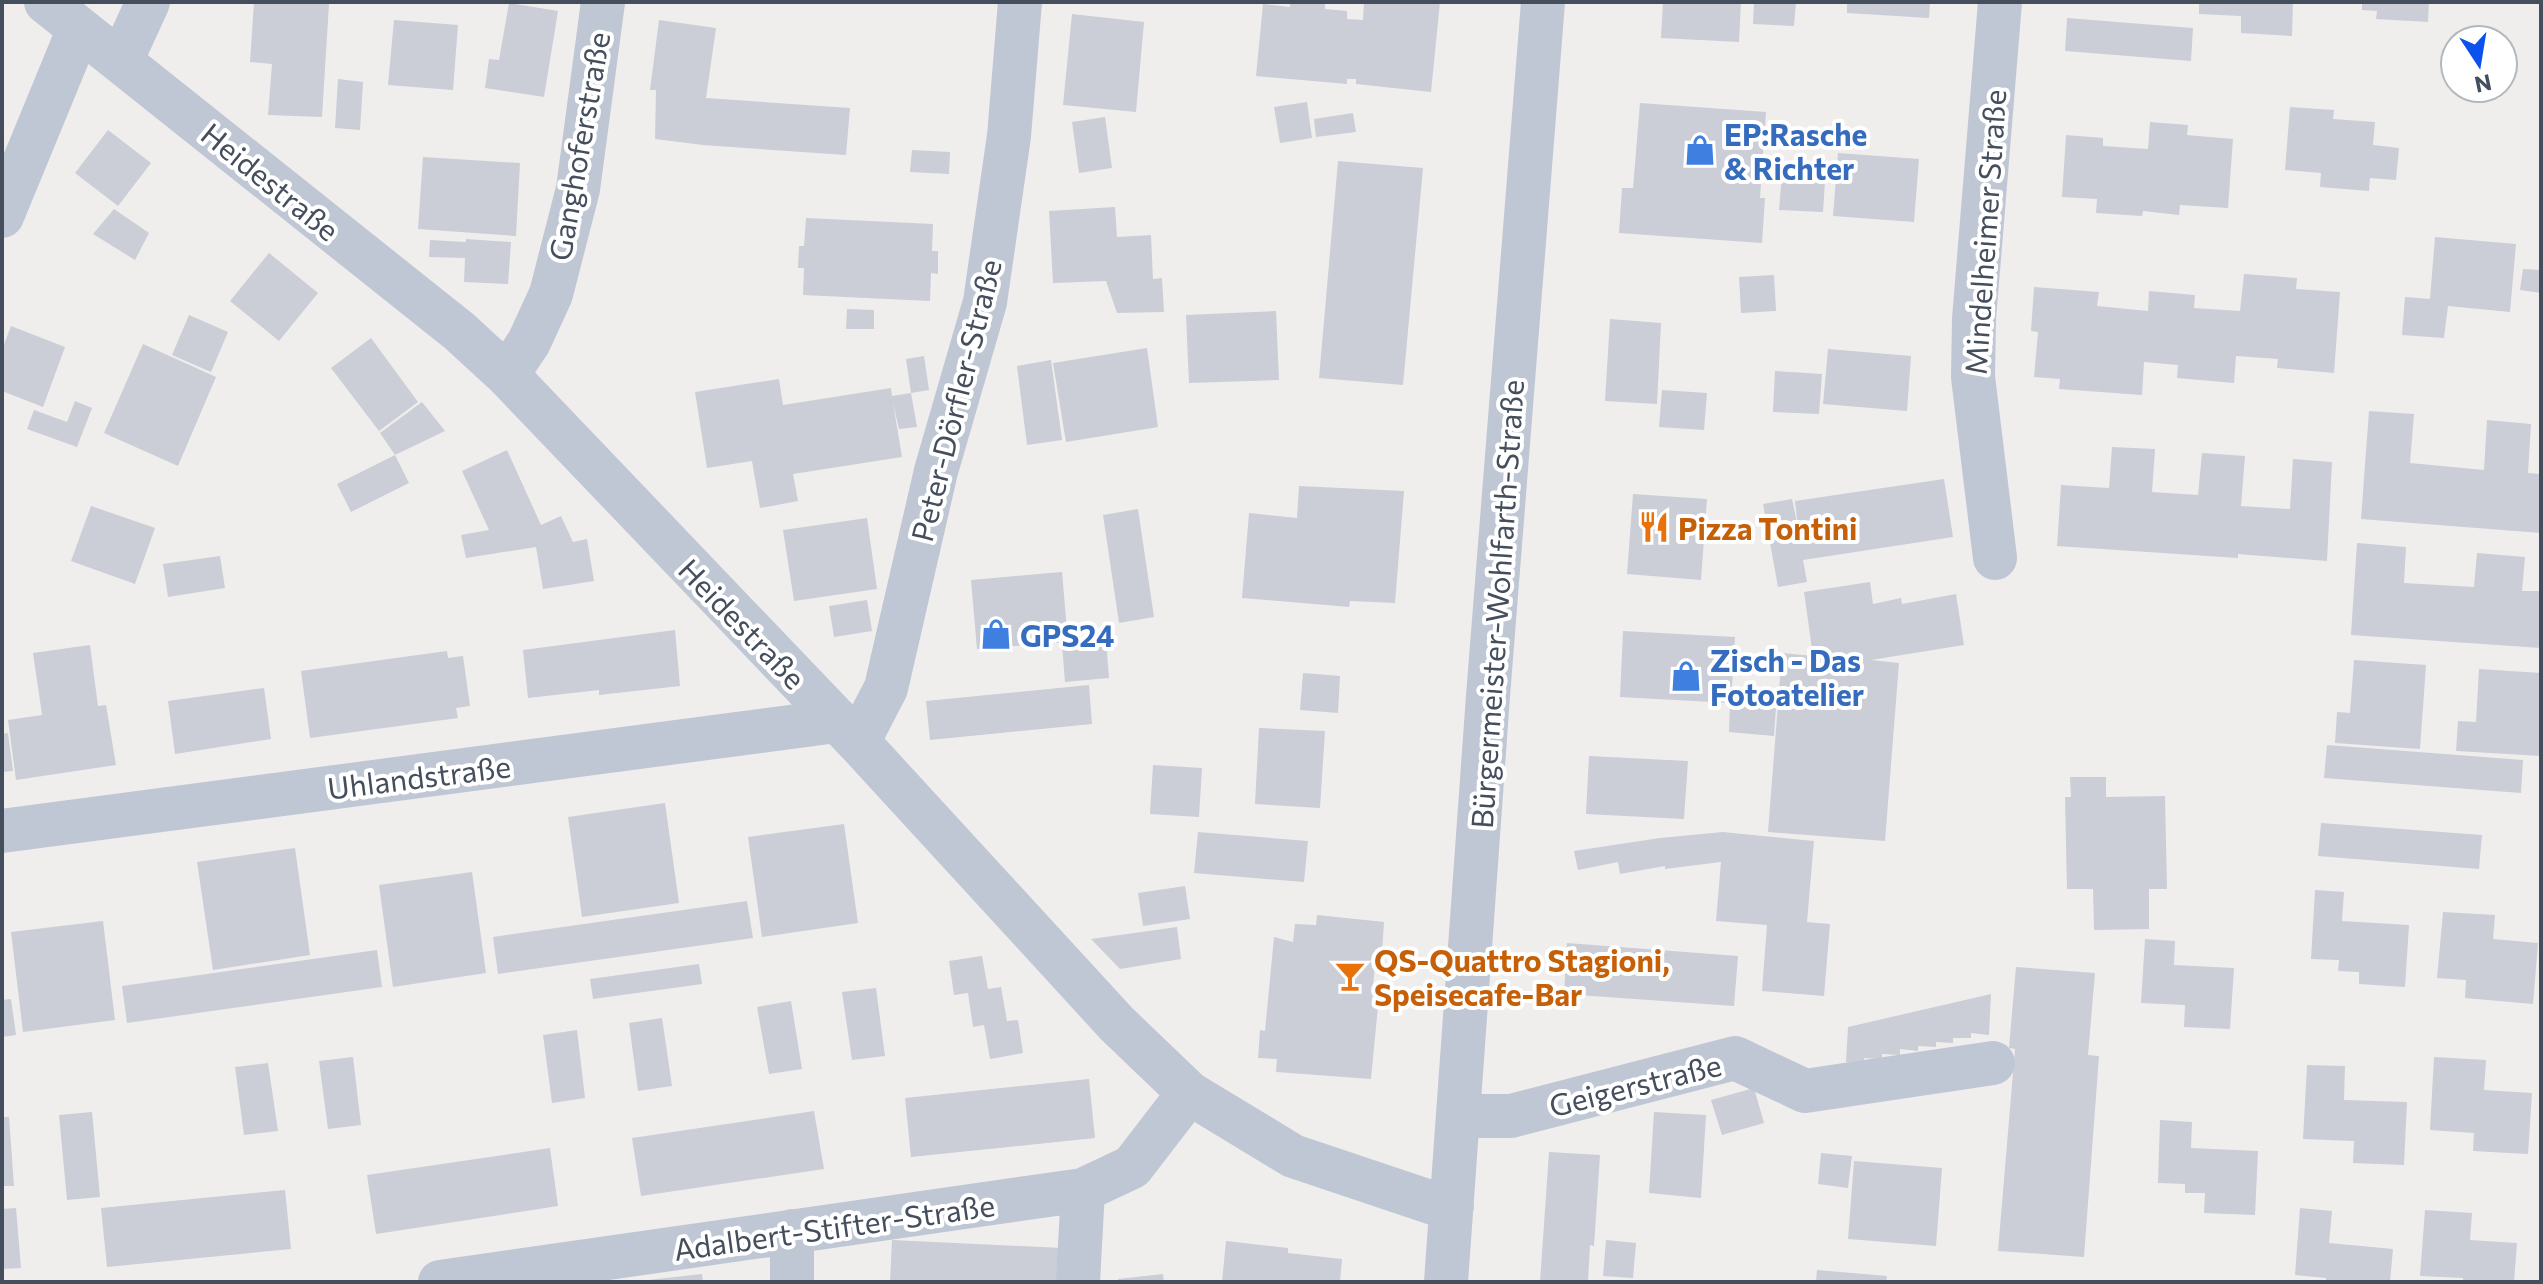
<svg xmlns="http://www.w3.org/2000/svg" width="2543" height="1284" viewBox="0 0 2543 1284" font-family="Commissioner,sans-serif">
	<style>
		.building { fill: #cbced6 }
		.lines { fill: none; stroke-linecap: round; stroke-linejoin: round }
		.minor { stroke: #bfc7d4; stroke-width: 44 }
		.labels { text-anchor: middle; dominant-baseline: central; stroke-width: 8; stroke-linejoin: round; paint-order: stroke }
		.shop-label { font-size: 30px; font-weight: bold; fill: #366cbe; stroke: #fff; text-anchor: start }
		.street-label { font-size: 30px; fill: #444e5c; stroke: #fff }
		.food-label { font-size: 30px; font-weight: bold; fill: #c56008; stroke: #fff; text-anchor: start }
	</style>
	<rect width="100%" height="100%" fill="#f0eded"/>
	<!-- building -->
	<path class="building" d="M254 2 329 4 322 117 268 115 272 64 250 62Z
		M1290 2H1325V9L1347 11V19L1363 20 1364 2H1440L1431 92 1356 84V79H1347V84L1256 76 1263 4 1290 7Z
		M1663 2H1741L1739 42 1661 38Z
		M1754 2H1796L1794 26 1753 24Z
		M1847 2H1930L1929 18 1847 13Z
		M2199 2H2293L2292 36 2241 33V16L2199 14Z
		M2362 2H2429L2428 22 2376 19 2377 11 2362 10Z
		M509 3 558 11 544 97 485 88 489 59 499 60Z
		M1072 14 1144 22 1136 112 1063 105Z
		M2067 18 2193 28 2191 61 2065 51Z
		M394 20 458 25 453 90 388 85Z
		M659 20 716 28 706 98 850 108 846 155 703 145 655 139 656 90H650Z
		M338 79 363 82 360 130 335 128Z
		M1307 102 1312 138 1280 143 1274 107Z
		M1640 103 1766 112 1760 198H1765L1762 243 1619 233 1622 188H1633Z
		M2290 107 2334 110 2333 119 2375 122 2373 145 2399 148 2396 180 2370 178 2369 191 2320 187 2321 173 2285 170Z
		M1353 113 1356 132 1316 137 1314 119Z
		M1105 117 1112 168 1079 173 1072 122Z
		M2150 122 2188 125 2187 135 2233 139 2228 208 2180 205 2179 215 2143 211 2142 216 2096 213 2097 199 2062 197 2066 135 2103 138V146L2148 149Z
		M108 130 151 163 118 206 75 173Z
		M912 150 950 152 949 174 910 172Z
		M1838 153 1919 159 1914 222 1833 216Z
		M423 157 520 163 516 236 418 229Z
		M1338 161 1423 168 1403 385 1319 378Z
		M1783 162 1826 165 1823 212 1779 210Z
		M1115 207 1117 237 1151 235 1153 279 1162 278 1164 312 1117 313 1106 281 1053 283 1049 211Z
		M114 209 149 233 135 260 93 234Z
		M806 218 933 224 932 251H938V274L931 273 930 301 803 295 804 268H798L799 246H804Z
		M2435 237 2516 244 2510 312 2448 306 2444 338 2402 335 2405 297 2430 299Z
		M466 239 511 242 508 284 464 282 465 258 429 257 430 240 466 242Z
		M269 253 318 293 279 341 230 301Z
		M2523 269 2541 270V293L2520 290Z
		M2244 274 2297 278 2296 289 2340 292 2334 373 2277 368 2278 359 2236 356 2234 383 2177 378 2178 365 2144 362 2142 395 2059 389 2060 379 2034 377 2038 332 2031 331 2034 287 2099 292 2097 306 2148 311 2149 291 2195 295 2194 308 2240 311Z
		M1774 275 1776 311 1741 313 1739 277Z
		M847 309 874 310V329H846Z
		M1276 311 1279 380 1189 383 1186 315Z
		M189 315 228 332 211 372 172 355Z
		M1610 319 1661 323 1657 404 1605 401Z
		M11 326 65 347 43 407 2 391V350Z
		M371 338 418 402 379 431 331 368Z
		M143 344 216 377 178 466 104 433Z
		M1147 348 1158 427 1066 442 1053 363Z
		M1828 349 1911 356 1907 411 1823 404Z
		M924 356 929 390 911 393 906 359Z
		M1051 360 1062 440 1027 445 1017 366Z
		M1775 371 1822 374 1819 414 1773 412Z
		M779 379 783 405 891 388 892 396 911 393 917 427 899 429 893 403 902 457 793 474 798 501 760 508 752 461 707 468 695 392Z
		M1662 390 1707 393 1704 430 1659 427Z
		M75 401 92 408 77 447 27 429 34 410 67 422Z
		M422 402 445 431 395 455 409 483 351 512 337 484 395 455 380 433Z
		M2369 411 2414 414 2410 463 2484 470 2487 420 2531 424 2528 473 2541 474V533L2361 519Z
		M2112 447 2155 449 2152 492 2198 495 2202 453 2245 456 2241 506 2290 509 2293 459 2332 462 2327 561 2238 554V558L2057 546 2061 485 2109 488Z
		M507 450 541 525 561 516 573 542 587 539 594 581 543 589 536 547 466 558 461 535 489 530 462 471Z
		M1944 479 1953 537 1803 560 1807 582 1778 587 1763 504 1792 499 1798 527 1795 501Z
		M1299 486 1404 491 1395 603 1350 601 1349 607 1242 598 1249 513 1297 518Z
		M1633 494 1707 499 1701 580 1627 574Z
		M91 506 155 528 135 584 71 561Z
		M1138 509 1154 617 1119 623 1103 515Z
		M867 518 877 589 794 601 783 530Z
		M2357 543 2406 547 2404 583 2474 587 2477 553 2525 557 2522 591H2541V648L2351 635Z
		M220 556 225 588 168 597 163 564Z
		M1062 572 1068 642 977 649 971 580Z
		M1870 582 1873 604 1901 598 1902 604 1956 594 1964 645 1871 660 1899 663 1885 841 1768 832 1782 653 1813 656 1804 592Z
		M867 600 872 631 834 637 829 606Z
		M675 630 680 686 599 695V690L528 698 523 650Z
		M1623 631 1735 637 1731 703 1620 697Z
		M1106 640 1109 678 1065 682 1062 644Z
		M90 645 98 706 106 705 116 765 16 780 8 720 42 715 33 653Z
		M447 651 448 658 463 656 470 706 456 708 458 718 310 738 301 671Z
		M2354 660 2426 665 2420 749 2335 743 2337 712 2350 713Z
		M2479 669 2541 673V756L2456 751 2458 721 2476 722Z
		M1303 673 1340 676 1338 713 1300 710Z
		M1089 685 1092 724 930 740 926 701Z
		M264 688 271 739 175 754 168 701Z
		M1730 705 1776 708 1774 736 1729 732Z
		M1259 728 1325 731 1320 808 1255 804Z
		M8 733 13 771 2 772V734Z
		M2327 745 2523 760 2521 793 2324 778Z
		M1589 756 1688 761 1684 819 1586 814Z
		M1153 765 1202 768 1199 817 1150 814Z
		M2070 777H2106V797L2165 796 2167 889H2149V929L2094 930 2093 889H2067L2065 797H2071Z
		M665 803 679 903 582 917 568 817Z
		M2321 823 2482 835 2479 869 2318 856Z
		M844 824 858 923 762 937 748 837Z
		M1198 832 1308 841 1304 882 1194 873Z
		M1723 832 1814 841 1807 922 1830 924 1824 996 1762 991 1767 925 1716 921 1721 862 1665 869V866L1620 874 1618 862 1578 870 1574 851 1660 838Z
		M295 848 310 955 213 970 197 862Z
		M472 872 486 973 393 987 379 885Z
		M1185 886 1190 919 1143 926 1138 893Z
		M2315 890 2344 892 2342 921 2409 925 2405 987 2359 984V972L2338 971 2339 960 2311 959Z
		M747 901 753 938 498 974 493 937Z
		M2443 912 2495 915 2493 939 2538 943 2533 1004 2465 998 2466 980 2437 978Z
		M1317 915 1384 922 1381 968 1375 967 1372 994 1379 996 1371 1079 1276 1072 1277 1059 1258 1058 1260 1030 1265 1031 1274 937 1293 942 1295 924 1316 925Z
		M103 921 115 1020 23 1032 11 932Z
		M1177 927 1181 959 1120 969 1091 939Z
		M2145 939 2175 941 2174 965 2234 968 2230 1029 2184 1027 2185 1005 2141 1003Z
		M1567 943 1738 956 1734 1006 1564 994Z
		M377 950 382 987 127 1023 122 986Z
		M982 956 988 989 1001 987 1007 1021 1018 1020 1023 1053 990 1059 984 1025 973 1027 968 993 954 995 949 961Z
		M699 964 702 984 593 999 590 979Z
		M2016 967 2095 973 2088 1055 2099 1056 2084 1257 1998 1251 2015 1049 2009 1048Z
		M876 988 885 1056 852 1060 842 992Z
		M1991 994 1989 1035 1971 1033V1038H1953V1043L1936 1042V1047L1918 1046V1051L1900 1049V1055L1882 1054V1059L1864 1058V1063L1846 1062 1848 1027Z
		M11 999 16 1035 2 1037V1000Z
		M791 1001 802 1069 769 1074 757 1007Z
		M662 1018 672 1086 638 1091 629 1023Z
		M577 1030 585 1098 552 1103 543 1035Z
		M353 1057 361 1125 328 1129 319 1061Z
		M2434 1057 2486 1060 2484 1090 2532 1093 2528 1154 2473 1151 2474 1133 2430 1130Z
		M268 1063 278 1131 244 1135 235 1067Z
		M2307 1065 2345 1066 2344 1100 2407 1102 2404 1165 2353 1163 2354 1141 2303 1139Z
		M1089 1079 1095 1138 911 1157 905 1098Z
		M1754 1088 1764 1123 1722 1135 1711 1100Z
		M814 1111 824 1169 641 1196 632 1138Z
		M92 1112 100 1197 67 1200 59 1115Z
		M1654 1112 1706 1115 1701 1198 1649 1193Z
		M2 1117H9L14 1186H2Z
		M2160 1120 2192 1122 2191 1148 2258 1151 2255 1215 2204 1213 2205 1193H2185V1184L2158 1183Z
		M550 1148 558 1206 376 1234 367 1175Z
		M1549 1152 1600 1155 1594 1246 1590 1245 1588 1282H1540Z
		M1821 1153 1852 1156 1848 1188 1818 1184Z
		M1854 1161 1942 1168 1936 1246 1848 1239Z
		M285 1190 291 1249 107 1267 101 1208Z
		M16 1208 21 1268 2 1269V1209Z
		M2300 1208 2332 1211 2329 1243 2393 1249 2390 1282H2326V1278L2295 1275Z
		M2425 1210 2472 1213 2470 1240 2517 1243 2514 1282H2463V1278L2420 1276Z
		M892 1240 1062 1248 1060 1282H890Z
		M1606 1240 1636 1243 1633 1278 1603 1276Z
		M1226 1241 1288 1248V1253L1342 1259 1340 1282H1222Z
		M1817 1270 1887 1276 1886 1282H1816Z
		M702 1274 703 1282H648V1280Z
		M1163 1274 1164 1282H1118V1279Z"/>
	<g class="lines">
		<!-- minor -->
		<path class="minor" d="M46 2 459 331 507 375 858 742 1116 1023 1189 1093 1293 1156 1436 1204 1452 1206
			M121 61 148 2
			M2 216 79 29
			M507 375 529 342 551 294 578 189 603 2
			M1995 558 1973 377 1974 319 2000 2
			M858 742 886 688 936 471 985 302 1009 136 1020 2
			M2 831 836 721
			M1460 1116H1511L1735 1058 1805 1091 1993 1063
			M440 1282 1083 1190 1132 1167 1189 1093
			M792 1282V1231
			M1078 1282 1083 1190
			M1446 1282 1488 696 1543 2"/>
	</g>
	<!-- icons -->
	<defs>
		<symbol id="shop-bare" viewBox="-9 -9 18 18"><path d="M-5-2.5h2.3a2.7 3.5 0 0 1 5.4 0H5L5.5 6h-11ZM-1.5-2.5h3a1.5 2.3 0 0 0-3 0Z" fill="#3f7fe0" stroke="#fff" stroke-width="2.5" paint-order="stroke"/></symbol>
		<symbol id="restaurant-bare" viewBox="-9 -9 18 18"><path d="M-5-6h1v4h1v-4h1v4h1v-4h1v5L-1.5 .5V6h-2V.5L-5-1ZM5-6V6H3V1.5H1.5Q1.5-4 5-6Z" fill="#e8710a" stroke="#fff" stroke-width="2.5" paint-order="stroke"/></symbol>
		<symbol id="bar-bare" viewBox="-9 -9 18 18"><path d="M-6-5H6L.8 .8V4.5H3.5V6h-7V4.5H-.8V.8Z" fill="#e8710a" stroke="#fff" stroke-width="2.5" paint-order="stroke"/></symbol>
	</defs>
	<g fill-rule="evenodd">
		<use href="#shop-bare" x="1678" y="128" width="44" height="44"/>
		<use href="#restaurant-bare" x="1632" y="505" width="44" height="44"/>
		<use href="#shop-bare" x="974" y="612" width="44" height="44"/>
		<use href="#shop-bare" x="1664" y="654" width="44" height="44"/>
		<use href="#bar-bare" x="1328" y="954" width="44" height="44"/>
	</g>
	<g class="labels">
		<!-- shop labels -->
		<g class="shop-label">
			<text x="1724" y="133">EP:Rasche<tspan x="1724" dy="34">&amp; Richter</tspan></text>
			<text x="1020" y="634">GPS24</text>
			<text x="1710" y="659">Zisch - Das<tspan x="1710" dy="34">Fotoatelier</tspan></text>
		</g>
		<!-- street labels -->
		<g class="street-label">
			<text transform="translate(578 146) rotate(-80)">Ganghoferstraße</text>
			<text transform="translate(271 181) rotate(39)">Heidestraße</text>
			<text transform="translate(1984 232) rotate(-86)">Mindelheimer Straße</text>
			<text transform="translate(955 400) rotate(-76)">Peter-Dörfler-Straße</text>
			<text transform="translate(1496 604) rotate(-86)">Bürgermeister-Wohlfarth-Straße</text>
			<text transform="translate(743 623) rotate(46)">Heidestraße</text>
			<text transform="translate(419 776) rotate(-7)">Uhlandstraße</text>
			<text transform="translate(1635 1084) rotate(-14)">Geigerstraße</text>
			<text transform="translate(834 1226) rotate(-8)">Adalbert-Stifter-Straße</text>
		</g>
		<!-- food labels -->
		<g class="food-label">
			<text x="1678" y="527">Pizza Tontini</text>
			<text x="1374" y="959">QS-Quattro Stagioni,<tspan x="1374" dy="34">Speisecafe-Bar</tspan></text>
		</g>
	</g>
	<!-- border -->
	<rect width="2543" height="1284" fill="none" stroke="#444e5c" stroke-width="8"/>
	<!-- north arrow -->
	<g transform="translate(2479 64) rotate(168)"><circle r="38" fill="#ffffff" stroke="#b4b8be" stroke-width="2"/>
	<path d="M0-6L14 30L0 20L-14 30Z" fill="#0a51ed"/>
	<text y="-12" font-size="22" font-weight="bold" text-anchor="middle" fill="#444e5c">N</text>
	</g>
</svg>
